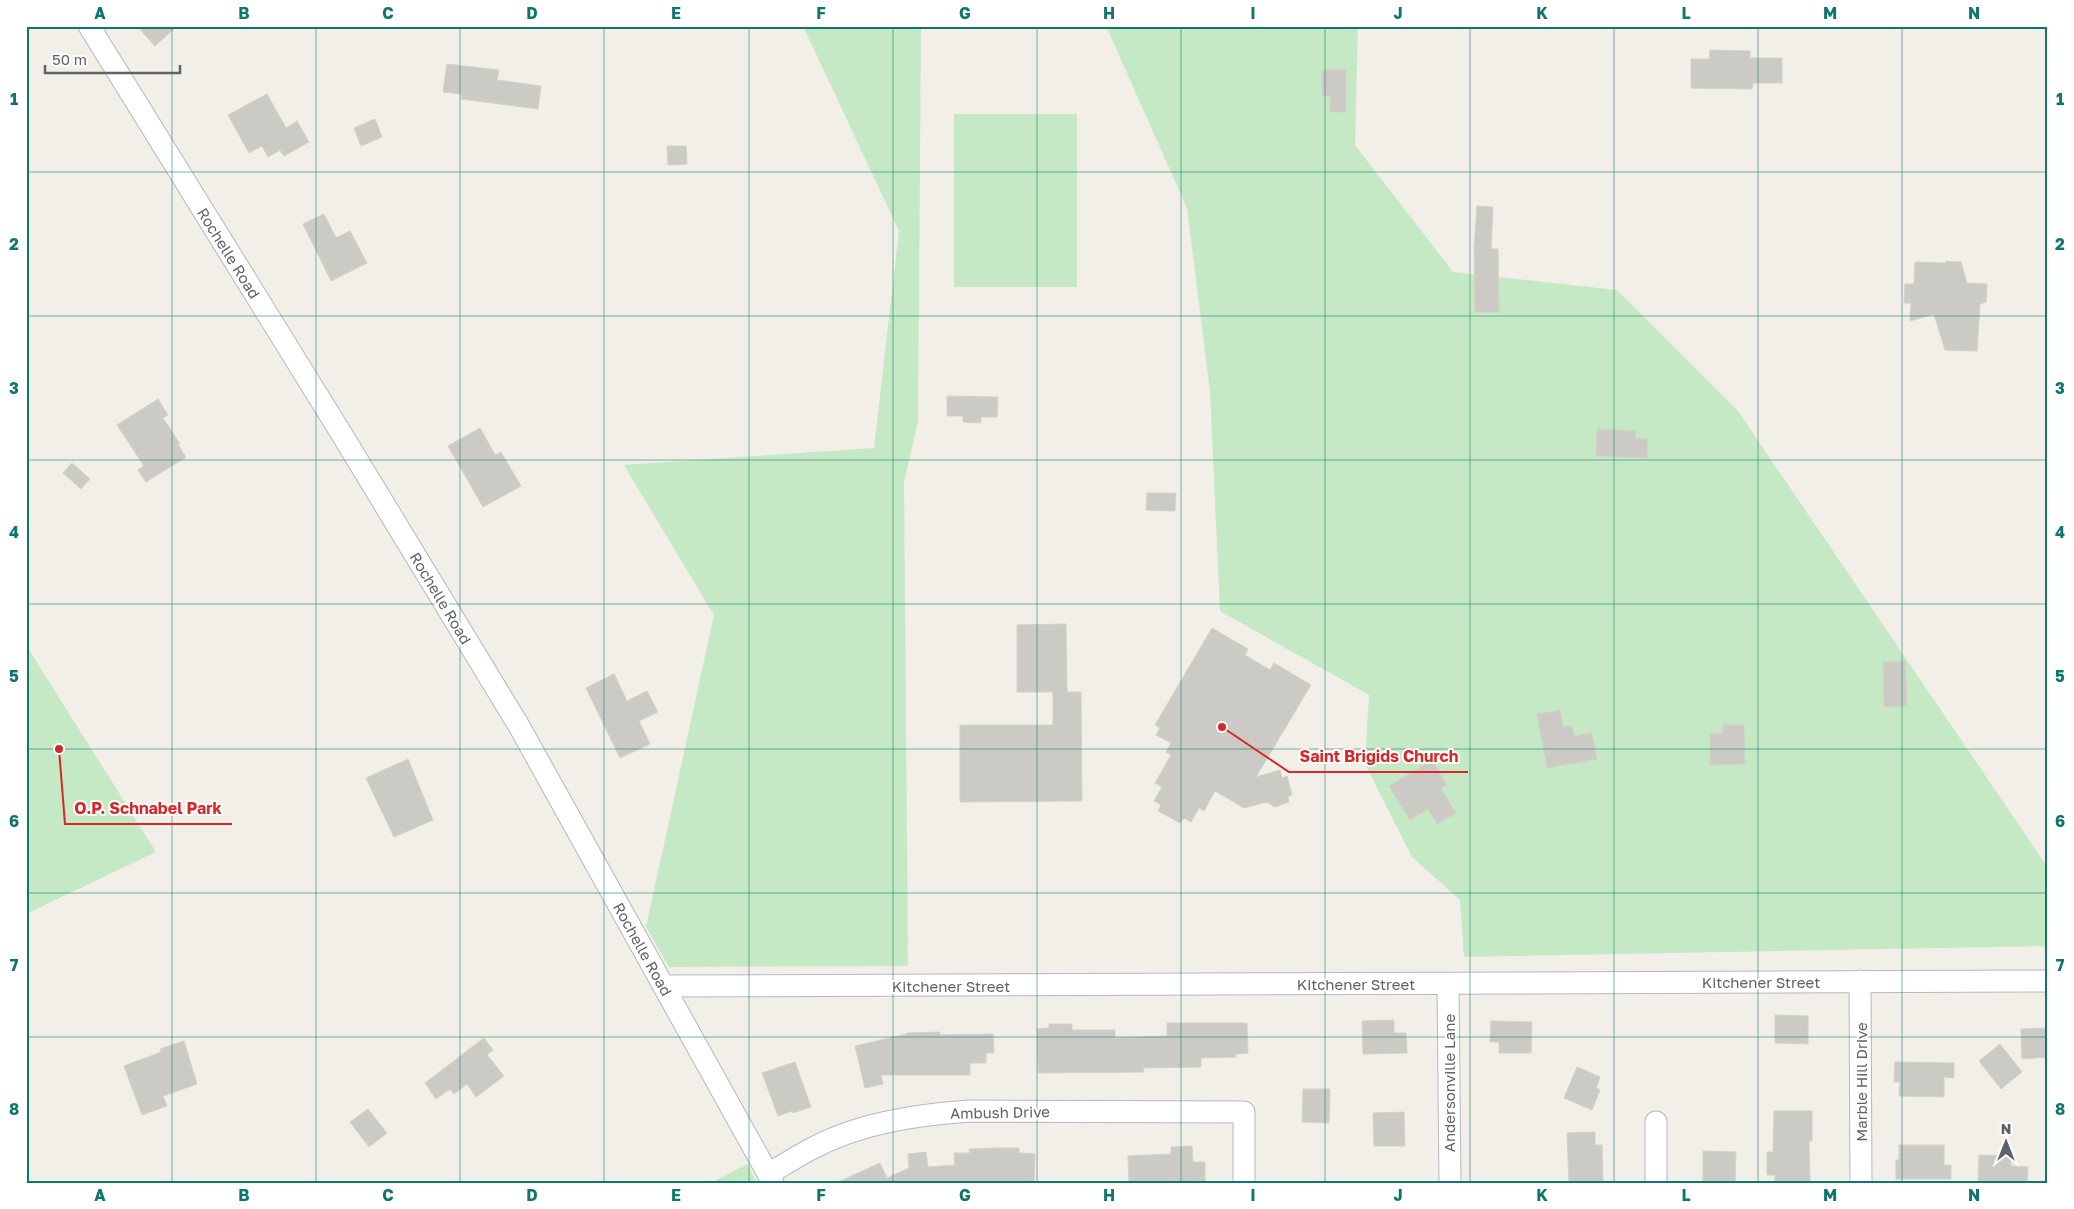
<svg xmlns="http://www.w3.org/2000/svg" width="2074" height="1209" viewBox="0 0 2074 1209" font-family="'Golos Text',sans-serif">
	<style>
		.green { fill: #c5e8c5; fill-rule: evenodd }
		.building { fill: #cccac5; stroke: #d6d1c6 }
		.lines { fill: none; stroke-linecap: round; stroke-linejoin: round }
		.street-casing { stroke: #b5b8bc; stroke-width: 23 }
		.street { stroke: #fff; stroke-width: 21 }
		.grid { fill: none; stroke: #0f766e; stroke-width: 1; stroke-opacity: 0.55 }
		.labels { text-anchor: middle; dominant-baseline: central; stroke-width: 4; stroke-linejoin: round; paint-order: stroke }
		.street-label { font-size: 15px; fill: #5f6368; stroke: #fff }
		.leader { fill: none; stroke: #d62828; stroke-width: 2 }
		.callout-dot { fill: #d62828; stroke: #fff; stroke-width: 2 }
		.callout-label { font-size: 16px; text-anchor: middle; font-weight: bold; fill: #d62828; stroke: #fff; stroke-width: 4; stroke-linejoin: round; paint-order: stroke }
		.neatline { fill: none; stroke: #0f766e; stroke-width: 2 }
		.grid-label { font-size: 16px; text-anchor: middle; font-weight: bold; fill: #0f766e }
	</style>
	<rect width="100%" height="100%" fill="#f1efe8"/>
	<!-- green -->
	<path class="green" d="M803 26H921L918 422 904 481 908 966 669 967 646 927 714 615 624 465 874 448 899 231Z
		M1106 26H1358L1355 145 1453 272 1617 290 1738 411 2048 868V946L1464 957 1460 900 1412 857 1365 764 1369 695 1220 611 1210 391 1187 208ZM1345 69 1346 112H1330V96H1322V70ZM1597 429 1635 431V438L1648 439 1647 458 1596 456ZM1905 661 1884 706 1883 662ZM1560 710 1563 727 1571 726 1574 736 1592 733 1596 759 1547 768 1537 714ZM1723 725H1744L1745 764H1710V734L1723 733Z
		M954 114H1077V287H954Z
		M26 645 156 852 26 914Z
		M747 1164 757 1183H711Z"/>
	<!-- building -->
	<path class="building" d="M137 26H177L155 46Z
		M1710 50 1750 51V58H1782V83H1753L1752 89 1691 88V59H1709Z
		M447 64 499 70 497 80 541 86 538 109 461 99 462 94 443 92Z
		M1346 69V112H1330V96H1322V70Z
		M267 94 286 128 297 121 309 142 284 156 280 150 268 157 262 146 249 153 228 115Z
		M375 119 382 137 361 146 354 128Z
		M667 146H686L687 164 668 165Z
		M1477 206 1493 207 1491 249H1498L1499 312H1475L1474 249Z
		M324 214 336 238 350 231 367 263 331 281 303 224Z
		M1946 261 1961 262 1967 283 1987 284 1986 302 1980 304 1977 351 1945 350 1934 314 1910 321 1911 303H1904L1905 284H1914L1915 262 1946 263Z
		M947 396 998 397 997 417H981V423L963 422V416H947Z
		M158 399 168 415 163 418 180 444 178 445 186 457 146 482 138 470 144 466 117 425Z
		M480 428 495 455 501 452 521 486 483 507 448 446Z
		M1597 429 1636 431 1635 438 1648 439 1647 458 1596 456Z
		M72 463 90 479 81 489 63 473Z
		M1147 493H1176L1175 511 1146 510Z
		M1066 624 1067 692H1081L1082 801 960 802V725H1053V692H1017V625Z
		M1212 628 1248 649 1245 655 1270 670 1274 663 1311 685 1256 777 1280 770 1282 778 1287 776 1292 795 1288 796 1289 802 1275 807 1267 802 1244 808 1215 791 1204 811 1199 808 1191 822 1184 818 1180 823 1158 811 1161 805 1154 801 1162 787 1155 783 1171 755 1166 752 1171 743 1156 735 1160 728 1155 725Z
		M1905 661 1907 706 1884 707 1883 662Z
		M614 674 627 701 647 691 658 712 639 721 650 744 620 758 586 688Z
		M1560 710 1563 727 1572 726 1574 736 1592 733 1597 759 1547 768 1537 714Z
		M1723 725H1744L1745 764 1710 765V734L1723 733Z
		M408 759 433 820 394 837 366 778Z
		M1432 760 1447 785 1441 788 1456 813 1437 824 1428 809 1410 820 1389 786Z
		M1775 1015 1808 1016V1044L1775 1043Z
		M1394 1020V1033H1406L1407 1053 1363 1054 1362 1021Z
		M1491 1021 1532 1022 1531 1053H1499V1042H1490Z
		M1167 1023H1247L1248 1053 1236 1054V1057L1201 1058V1067L1143 1068 1144 1072 1038 1073 1037 1029 1049 1028V1024H1072V1030H1115V1038L1167 1036Z
		M2048 1028V1057L2022 1059 2021 1029Z
		M940 1032V1035L993 1034 994 1053H986V1063H970V1075H881L883 1084 865 1088 855 1046 907 1034V1033Z
		M484 1038 493 1050 487 1055 504 1076 476 1097 467 1084 454 1094 450 1089 436 1099 425 1083Z
		M184 1041 197 1084 163 1096 167 1106 142 1115 124 1066 161 1052 160 1049Z
		M2000 1044 2022 1072 2001 1089 1979 1061Z
		M795 1062 811 1107 793 1113 792 1111 778 1116 762 1073Z
		M1895 1062 1954 1063V1078L1944 1077V1097L1899 1096 1900 1082H1894Z
		M1577 1067 1600 1077 1596 1088 1600 1090 1592 1110 1564 1098Z
		M1303 1089H1330L1329 1123 1302 1122Z
		M368 1109 387 1133 369 1147 350 1122Z
		M1774 1111H1812V1141H1809L1810 1183H1775V1175H1767V1152H1773Z
		M1404 1112 1405 1146H1374L1373 1113Z
		M1595 1132V1145H1602L1603 1183H1569L1567 1133Z
		M1899 1145H1944V1165H1951V1179H1896V1160H1899Z
		M1192 1146 1193 1162H1205V1183H1129L1128 1156 1171 1154V1147Z
		M997 1148H1019V1153L1035 1154 1034 1183H836L880 1163 887 1178 909 1168 908 1154 926 1152 928 1167 955 1165 954 1153H970L969 1149Z
		M1703 1151 1736 1152 1735 1183H1703Z
		M1979 1155 2011 1156V1166L2028 1167 2027 1183H1978Z"/>
	<g class="lines">
		<defs>
			<path id="street" d="M89 26 341 433 519 726 773 1183
				M1860 981 1861 1183
				M1448 984 1450 1183
				M664 986 2048 981
				M768 1174C782 1166 796 1157 811 1149 859 1123 916 1115 969 1111L1244 1112V1183
				M1656 1183V1122"/>
		</defs>
		<!-- street casing -->
		<use href="#street" class="street-casing"/>
		<!-- street -->
		<use href="#street" class="street"/>
	</g>
	<!-- grid -->
	<path class="grid" d="M172 26V1183M316 26V1183M460 26V1183M604 26V1183M749 26V1183M893 26V1183M1037 26V1183M1181 26V1183M1325 26V1183M1470 26V1183M1614 26V1183M1758 26V1183M1902 26V1183M26 172H2048M26 316H2048M26 460H2048M26 604H2048M26 749H2048M26 893H2048M26 1037H2048"/>
	<g class="labels">
		<!-- street labels -->
		<g class="street-label">
			<text transform="translate(229 253) rotate(58)">Rochelle Road</text>
			<text transform="translate(441 598) rotate(59)">Rochelle Road</text>
			<text transform="translate(643 949) rotate(61)">Rochelle Road</text>
			<text x="1761" y="982">Kitchener Street</text>
			<text x="1356" y="984">Kitchener Street</text>
			<text x="951" y="986">Kitchener Street</text>
			<text transform="translate(1861 1082) rotate(-90)">Marble Hill Drive</text>
			<text transform="translate(1449 1083) rotate(-90)">Andersonville Lane</text>
			<text transform="translate(1000 1112) rotate(-1)">Ambush Drive</text>
		</g>
	</g>
	<!-- callouts -->
	<path class="leader" d="M1222 727L1289 772H1468M59 749L65 824H232"/>
	<g class="callout-dot">
		<circle cx="1222" cy="727" r="5"/>
		<circle cx="59" cy="749" r="5"/>
	</g>
	<g class="callout-label">
		<text x="1379" y="762">Saint Brigids Church</text>
		<text x="148" y="814">O.P. Schnabel Park</text>
	</g>
	<!-- border -->
	<rect width="2074" height="1209" fill="none" stroke="#ffffff" stroke-width="55"/>
	<!-- north arrow -->
	<g transform="translate(2006 1142)" stroke="#ffffff" stroke-width="4" paint-order="stroke">
	<path d="M0-4L9 19L0 12L-9 19Z" fill="#5f6368"/>
	<text y="-8" font-size="14" font-weight="bold" text-anchor="middle" fill="#5f6368">N</text>
	</g>
	<!-- scale -->
	<path d="M45 65v8h135v-8" fill="none" stroke="#5f6368" stroke-width="2.5"/>
	<text x="52" y="65" font-size="15" fill="#5f6368" stroke="#ffffff" stroke-width="4" paint-order="stroke">50 m</text>
	<rect x="28" y="28" width="2018" height="1154" class="neatline"/>
	<g class="grid-label">
		<text x="100" y="19">A</text>
		<text x="244" y="19">B</text>
		<text x="388" y="19">C</text>
		<text x="532" y="19">D</text>
		<text x="676" y="19">E</text>
		<text x="821" y="19">F</text>
		<text x="965" y="19">G</text>
		<text x="1109" y="19">H</text>
		<text x="1253" y="19">I</text>
		<text x="1398" y="19">J</text>
		<text x="1542" y="19">K</text>
		<text x="1686" y="19">L</text>
		<text x="1830" y="19">M</text>
		<text x="1974" y="19">N</text>
		<text x="14" y="105">1</text>
		<text x="2060" y="105">1</text>
		<text x="14" y="250">2</text>
		<text x="2060" y="250">2</text>
		<text x="14" y="394">3</text>
		<text x="2060" y="394">3</text>
		<text x="14" y="538">4</text>
		<text x="2060" y="538">4</text>
		<text x="14" y="682">5</text>
		<text x="2060" y="682">5</text>
		<text x="14" y="827">6</text>
		<text x="2060" y="827">6</text>
		<text x="14" y="971">7</text>
		<text x="2060" y="971">7</text>
		<text x="14" y="1115">8</text>
		<text x="2060" y="1115">8</text>
		<text x="100" y="1201">A</text>
		<text x="244" y="1201">B</text>
		<text x="388" y="1201">C</text>
		<text x="532" y="1201">D</text>
		<text x="676" y="1201">E</text>
		<text x="821" y="1201">F</text>
		<text x="965" y="1201">G</text>
		<text x="1109" y="1201">H</text>
		<text x="1253" y="1201">I</text>
		<text x="1398" y="1201">J</text>
		<text x="1542" y="1201">K</text>
		<text x="1686" y="1201">L</text>
		<text x="1830" y="1201">M</text>
		<text x="1974" y="1201">N</text>
	</g>
</svg>
